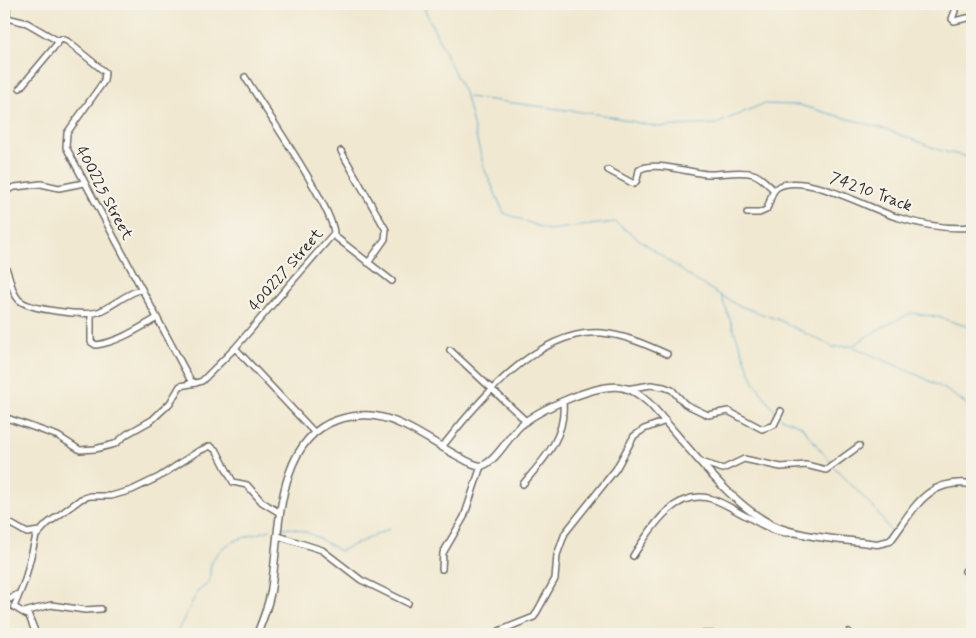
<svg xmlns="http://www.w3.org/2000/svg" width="976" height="638" viewBox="0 0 976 638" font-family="Mynerve,sans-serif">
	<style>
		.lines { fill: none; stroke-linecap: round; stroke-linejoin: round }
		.stream { stroke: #53a9cf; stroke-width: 1 }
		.minor-casing { stroke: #706d65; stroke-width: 8 }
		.tertiary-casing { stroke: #706d65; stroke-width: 9 }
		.minor { stroke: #fff; stroke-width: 5 }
		.tertiary { stroke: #fff; stroke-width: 6 }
		.labels { text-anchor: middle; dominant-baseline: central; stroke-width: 4.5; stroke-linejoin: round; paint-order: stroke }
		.street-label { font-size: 16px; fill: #2b2b2b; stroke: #f7f3e8 }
	</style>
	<rect width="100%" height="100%" fill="#f7f3e8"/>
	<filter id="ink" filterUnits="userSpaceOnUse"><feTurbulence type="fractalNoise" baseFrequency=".02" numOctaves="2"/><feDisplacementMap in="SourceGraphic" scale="10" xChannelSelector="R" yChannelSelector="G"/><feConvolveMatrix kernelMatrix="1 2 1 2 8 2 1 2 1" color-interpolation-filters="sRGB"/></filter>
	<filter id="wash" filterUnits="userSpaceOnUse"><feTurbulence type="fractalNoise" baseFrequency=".0096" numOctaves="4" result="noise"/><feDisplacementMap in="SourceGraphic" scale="20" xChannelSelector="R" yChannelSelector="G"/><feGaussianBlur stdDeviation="1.12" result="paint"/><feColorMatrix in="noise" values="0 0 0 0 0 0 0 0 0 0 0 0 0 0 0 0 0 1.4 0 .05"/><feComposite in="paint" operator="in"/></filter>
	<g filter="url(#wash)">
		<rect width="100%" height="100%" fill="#f0e8d0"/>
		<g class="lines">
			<!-- stream -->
			<path class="stream" d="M422 4 466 97 484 168 504 213 548 230 615 222 695 280 737 305 779 320 833 347 852 346 877 330 911 313 938 317 972 328
				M167 8 170 4
				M468 97 604 115 657 127 716 124 763 104 799 105 888 130 942 151 972 158
				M721 296 754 382 778 416
				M854 347C892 365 941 381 972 409
				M781 418 801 426 832 464
				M834 467 876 510 891 532
				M281 528C303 526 321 540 340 551L389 529
				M176 634 198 591 209 583C211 577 209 569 211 564 222 538 248 538 270 530"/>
		</g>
	</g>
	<g filter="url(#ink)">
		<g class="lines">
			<defs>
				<path id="minor" d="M7 4V18L27 23 58 41
					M955 11 952 19 954 21 972 17
					M20 88 61 39 67 41 105 72 104 81 67 133 66 147 186 372 191 381 196 383 202 381 235 348 334 233C333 208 262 105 245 77
					M341 151 386 230 385 239 368 263
					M608 170 634 184 637 180 639 170C654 160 690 173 707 174 722 175 738 170 753 174 761 176 768 185 774 190
					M4 191 15 187 41 184 59 188 84 183
					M747 213H759L766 210C771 203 770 191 778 187 805 172 870 209 896 217 919 224 948 230 972 227
					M333 235 392 281
					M4 265C11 275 10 291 19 300 30 310 84 316 98 312 113 306 125 294 142 289
					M91 313V342L96 345C118 342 138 329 157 318
					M235 348 314 432
					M450 350 526 421
					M626 389 651 385 664 387 672 390 685 404 708 415 728 411 762 429 774 425 781 411
					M4 417 58 436 80 450 95 449 115 444 127 434 152 420 170 403 180 386 196 383
					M442 447C478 402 537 328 602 333 625 335 647 345 667 354
					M701 462 723 469 744 459 781 467 806 465 826 470 859 446
					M523 484C544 459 566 437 563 403
					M4 520 27 533 39 531
					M278 536 322 550 361 580 408 603
					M633 556C650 530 675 487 712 499 725 503 737 512 750 518 764 526 777 534 793 533
					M442 569 443 553 464 517 481 466
					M965 571 972 564
					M4 597 10 599 16 595
					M24 612 51 605 85 610 101 609
					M499 631 534 617 555 579 557 555 565 533 616 469 634 436 644 429 666 421
					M36 634 29 616 14 607 25 580 36 536 47 524 81 499 90 496H111L132 490 159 477 197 452 210 446 217 451 233 482 247 485 262 502 280 513
					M703 634H712
					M848 634 849 632"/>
				<path id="tertiary" d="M257 634C263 620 268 606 271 591 280 537 274 441 337 420 350 416 362 414 375 416 402 420 429 440 454 454 462 458 471 465 481 466 496 462 508 437 520 426 539 409 594 385 619 387 631 388 640 395 649 403 684 440 733 511 780 528 808 538 847 540 877 544L890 541C914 510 925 478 972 484"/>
			</defs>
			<!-- minor casing -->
			<use href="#minor" class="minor-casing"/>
			<!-- tertiary casing -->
			<use href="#tertiary" class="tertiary-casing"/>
			<!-- minor -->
			<use href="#minor" class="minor"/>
			<!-- tertiary -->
			<use href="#tertiary" class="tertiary"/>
		</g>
	</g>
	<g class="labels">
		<!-- street labels -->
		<g class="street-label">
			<text transform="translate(871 192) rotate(20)">74210 Track</text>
			<text transform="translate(104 193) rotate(62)">400225 Street</text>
			<text transform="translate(286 270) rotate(-49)">400227 Street</text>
		</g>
	</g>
	<!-- margin -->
	<rect width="976" height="638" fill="none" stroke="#f7f3e8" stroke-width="20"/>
</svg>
